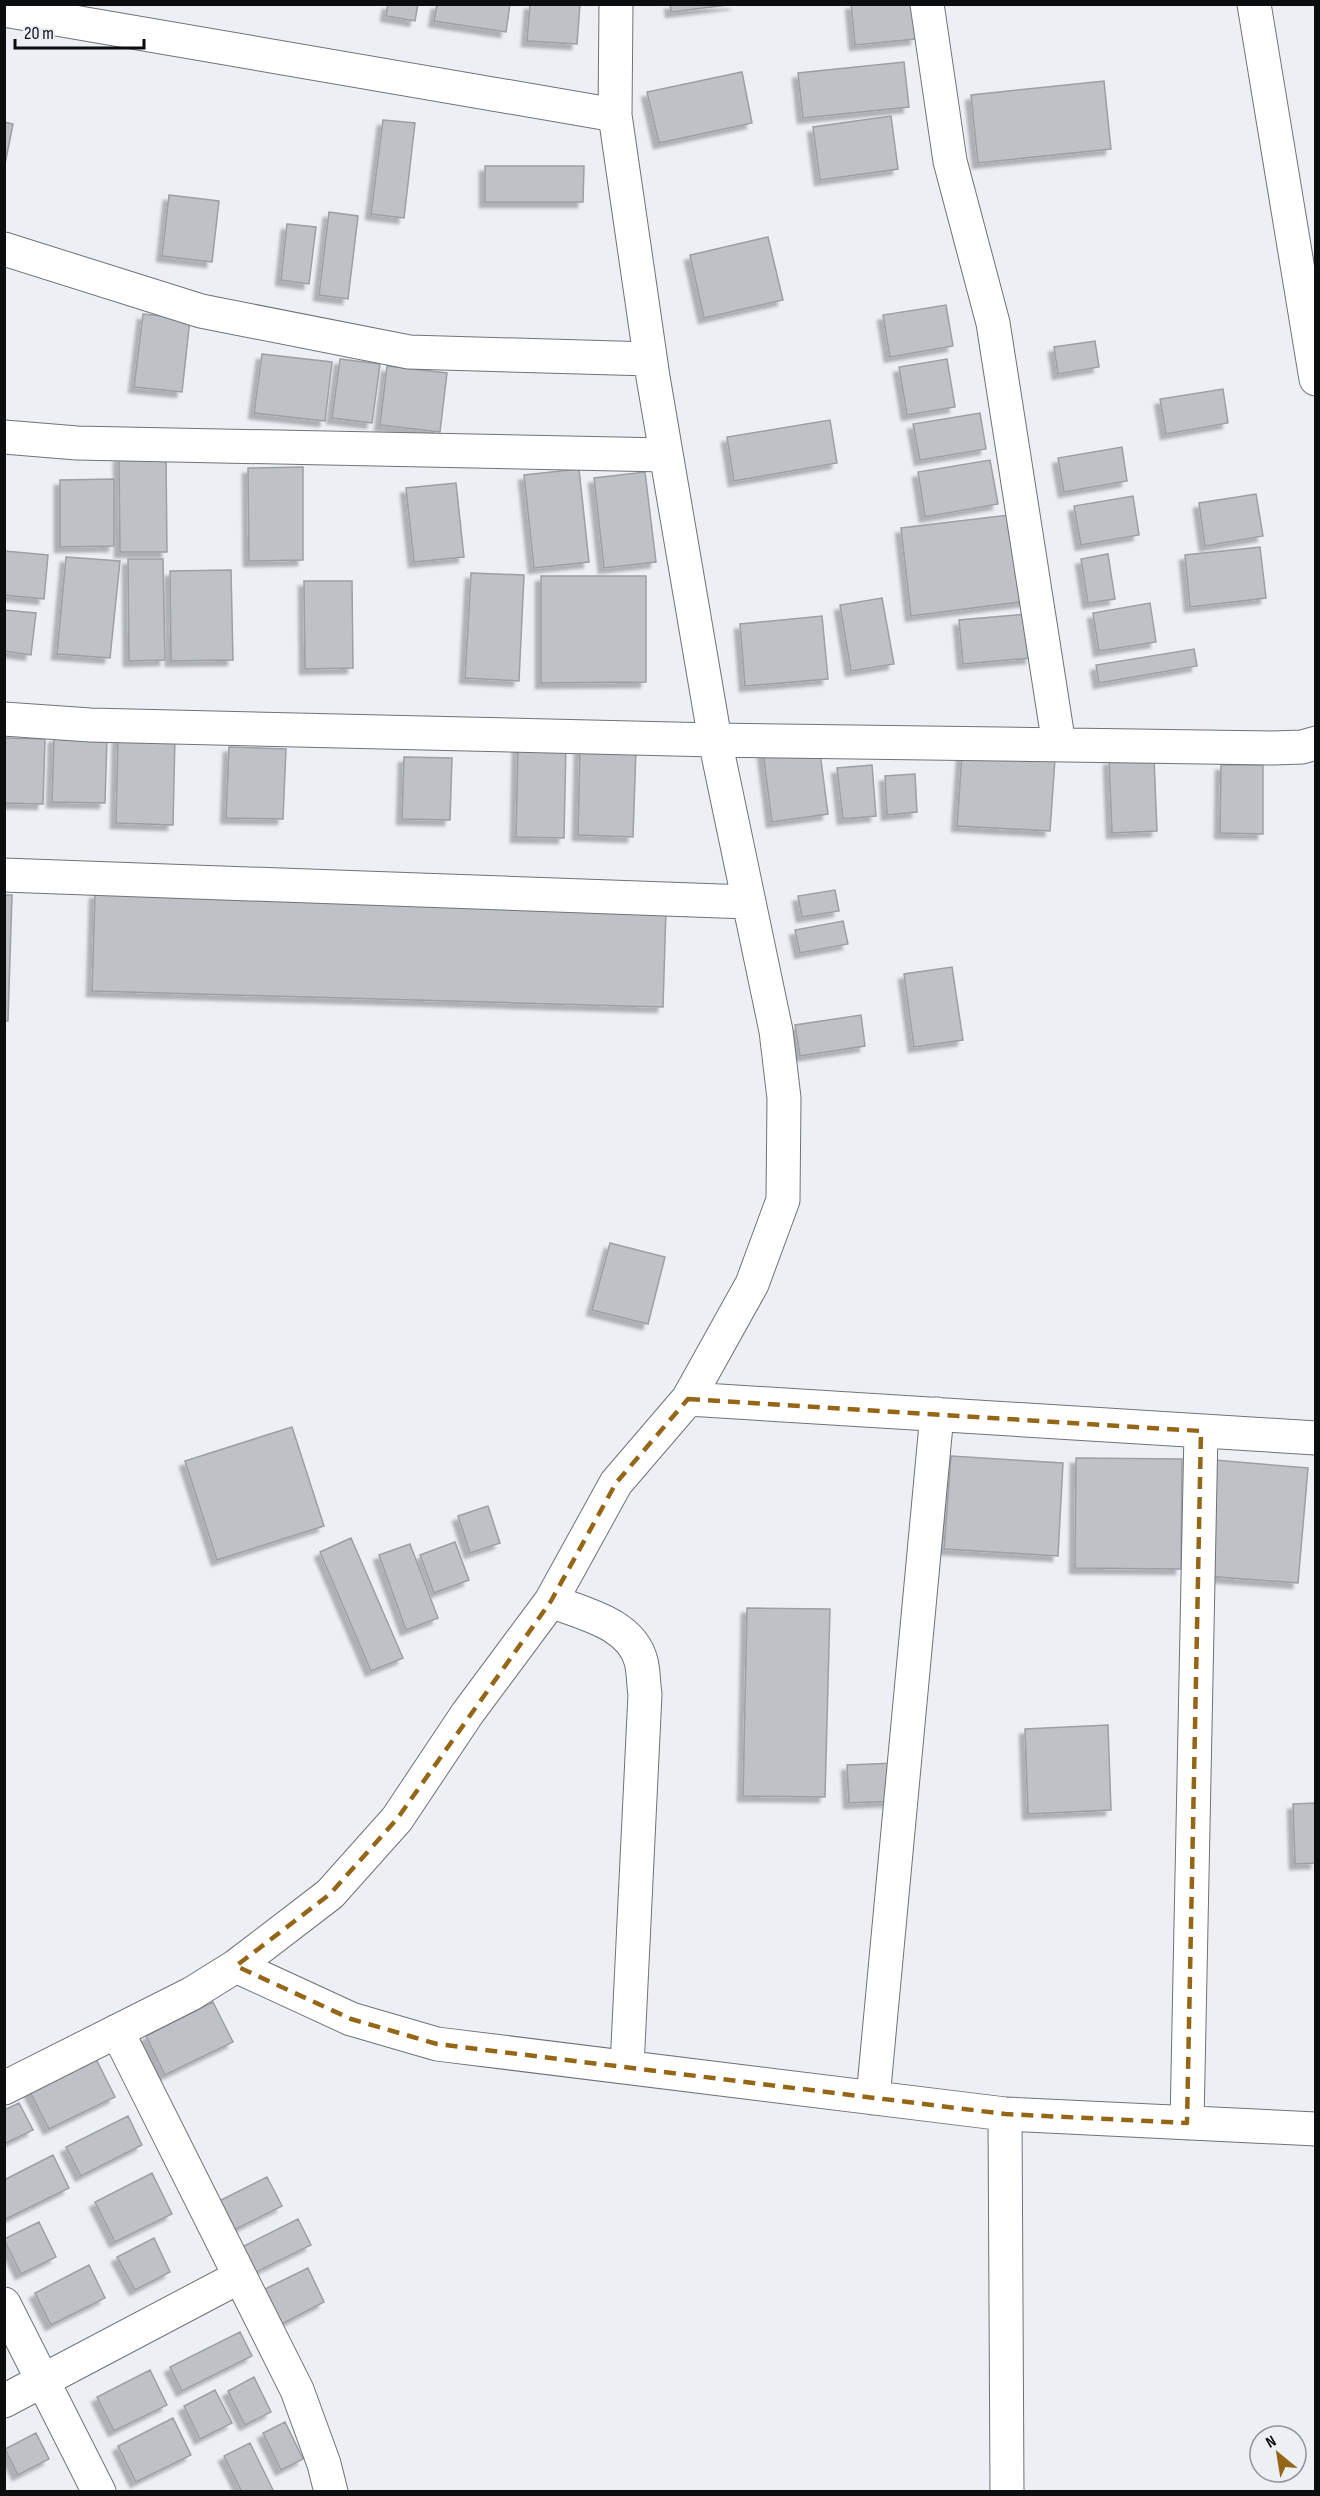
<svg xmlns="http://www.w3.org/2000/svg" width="1320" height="2496" viewBox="0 0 1320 2496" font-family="'Sofia Sans Condensed',sans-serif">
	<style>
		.building { fill: #bec2c7; stroke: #9c9fa4; stroke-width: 1.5; filter: url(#shadow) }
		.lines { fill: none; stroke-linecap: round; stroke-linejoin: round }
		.minor-casing { stroke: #6f7377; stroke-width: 35 }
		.minor { stroke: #fff; stroke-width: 33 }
		.marked { fill: none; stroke: #956616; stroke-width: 4.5; stroke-dasharray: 12 8; stroke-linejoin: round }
	</style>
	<defs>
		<filter id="shadow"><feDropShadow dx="-5.5" dy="5.5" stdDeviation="1.5" flood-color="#0004"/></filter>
	</defs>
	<rect width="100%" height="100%" fill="#ecf0f5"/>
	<!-- building -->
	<path class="building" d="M388 4H418L415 21 386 16Z
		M437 4H510L506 32 434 21Z
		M530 4H580L577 44 527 41Z
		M670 4H736L671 12Z
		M851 4H913L916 39 855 45Z
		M904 62 909 107 803 118 798 73Z
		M742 72 752 123 659 143 647 92Z
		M1104 81 1111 149 978 163 971 95Z
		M891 116 898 169 820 180 813 127Z
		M383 120 415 123 404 218 371 214Z
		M4 122 13 124 4 169Z
		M485 166H584L583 202H485Z
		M169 195 219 201 212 262 162 256Z
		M329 212 358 216 348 299 319 295Z
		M287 224 316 227 309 284 281 280Z
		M768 237 783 300 704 318 690 255Z
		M946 305 953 346 890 357 883 315Z
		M143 314 190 319 182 392 134 387Z
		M1095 341 1099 367 1058 374 1054 347Z
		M262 354 332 362 325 421 254 413Z
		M340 359 380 364 372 423 332 418Z
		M947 359 955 407 907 415 899 367Z
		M387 366 447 373 440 432 380 425Z
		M1223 389 1228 423 1166 434 1160 399Z
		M980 413 986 449 920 460 913 424Z
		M830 420 837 463 734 481 727 437Z
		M1122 447 1127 481 1064 492 1058 458Z
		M166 455 167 552H120L119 456Z
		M990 460 998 504 925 517 918 472Z
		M303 467V560L249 561 248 468Z
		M579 469 589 562 534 568 524 475Z
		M645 472 656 562 604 568 594 478Z
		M114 479V546L60 547V480Z
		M456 483 464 557 414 562 406 488Z
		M1256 494 1263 536 1205 546 1199 503Z
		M1133 496 1139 535 1081 545 1074 506Z
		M1017 514 1027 601 911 616 901 528Z
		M1260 547 1266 598 1190 607 1185 555Z
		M4 551 48 555 44 599 4 595Z
		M1108 554 1115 599 1088 603 1081 559Z
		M66 557 120 561 110 658 57 654Z
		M128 559H163L165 660 129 661Z
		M231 570 233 660 171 661 170 571Z
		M471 573 524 575 519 681 465 678Z
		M541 576H646V682L541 683Z
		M304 581H352L353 668 305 669Z
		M882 598 894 664 851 671 840 605Z
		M1150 603 1156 642 1099 651 1093 613Z
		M4 610 36 613 31 655 4 651Z
		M1027 614 1031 658 963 664 959 620Z
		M822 616 828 679 745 686 740 624Z
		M1194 649 1197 666 1099 683 1096 665Z
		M118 736 175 737 173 825 116 823Z
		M54 737 107 738 105 803 52 802Z
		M4 738 45 739 43 804 4 803Z
		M518 743 566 744 564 838 516 837Z
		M819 745 828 814 772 822 763 752Z
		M229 747 286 749 283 819 226 818Z
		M580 747 636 748 633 837 578 835Z
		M962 754 1055 759 1050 831 957 826Z
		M404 757 452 758 450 820 402 819Z
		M1154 758 1157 831 1112 833 1109 760Z
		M872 765 876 816 843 819 837 768Z
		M1221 765H1263V834L1220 833Z
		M915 774 917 812 887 815 885 776Z
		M835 890 839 911 802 917 798 896Z
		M95 893 666 909 663 1007 92 991Z
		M4 895H12L8 1021H4Z
		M843 921 848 944 800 953 795 930Z
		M952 967 963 1040 914 1047 904 974Z
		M861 1015 865 1046 800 1056 795 1025Z
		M610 1243 665 1257 648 1324 592 1310Z
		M292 1427 324 1526 217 1560 185 1461Z
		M951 1456 1063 1463 1058 1556 944 1549Z
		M1076 1458 1182 1459 1181 1569 1075 1568Z
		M1215 1460 1308 1468 1298 1583 1204 1576Z
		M488 1506 500 1543 470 1553 458 1516Z
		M351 1538 403 1658 371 1671 320 1552Z
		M455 1542 469 1580 434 1593 420 1555Z
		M410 1544 438 1618 406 1630 379 1555Z
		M747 1608 830 1609 825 1797 743 1796Z
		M1108 1725 1111 1810 1028 1814 1025 1729Z
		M896 1763 897 1801 849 1803 847 1765Z
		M1316 1803V1863L1295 1864 1293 1804Z
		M213 2002 233 2042 165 2075 146 2036Z
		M95 2057 115 2097 49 2129 29 2090Z
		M19 2103 33 2130 4 2144V2110Z
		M128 2116 142 2145 81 2176 66 2147Z
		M53 2155 69 2188 4 2220V2180Z
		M152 2173 172 2214 115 2242 95 2202Z
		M267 2177 282 2206 226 2234 211 2205Z
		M298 2219 311 2245 252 2274 240 2248Z
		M39 2222 56 2257 21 2274 4 2239Z
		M154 2238 170 2272 135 2290 117 2257Z
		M89 2265 105 2298 51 2325 35 2293Z
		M308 2268 324 2302 280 2325 263 2290Z
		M240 2332 252 2356 182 2391 170 2367Z
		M150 2370 167 2405 114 2431 97 2397Z
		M254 2377 271 2412 245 2425 228 2391Z
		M215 2390 232 2423 200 2439 184 2406Z
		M173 2418 191 2455 136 2482 118 2446Z
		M285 2422 303 2459 281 2470 263 2433Z
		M36 2433 49 2459 18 2475 5 2449Z
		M250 2443 274 2492H242L224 2456Z"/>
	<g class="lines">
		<defs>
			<path id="minor" d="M927 4 950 161 993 323 1059 745
				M1254 4 1316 379
				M4 10 615 115
				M4 249 201 311 409 352 650 359
				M4 437 77 443 666 455
				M4 719 90 725 715 740 1273 748 1302 747 1316 743
				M4 875 748 902
				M688 1399 1316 1438
				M551 1601C583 1614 631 1623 641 1661 644 1672 643 1683 645 1694L627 2067
				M236 1966 351 2019 437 2044 1005 2114 1316 2129
				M117 2031 297 2390 324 2464 331 2492
				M4 2088 191 1994 236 1966 330 1894 397 1819 467 1714 551 1601 616 1483 688 1399 752 1284 783 1200 784 1098 776 1031 715 740 653 377 615 115 616 4
				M873 2098 937 1414
				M1005 2114 1007 2492
				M1187 2123 1201 1431
				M4 2304 99 2492
				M4 2401 239 2277"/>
		</defs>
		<!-- minor casing -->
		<use href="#minor" class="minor-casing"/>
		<!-- minor -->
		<use href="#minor" class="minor"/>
	</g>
	<!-- marked area -->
	<path class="marked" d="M688 1399 1201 1431 1187 2123 1005 2114 437 2044 351 2019 236 1966 330 1894 397 1819 551 1601 616 1483Z"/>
	<!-- border -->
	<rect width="1320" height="2496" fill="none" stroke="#0b0d0e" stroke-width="12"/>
	<!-- north arrow -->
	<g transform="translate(1278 2454) rotate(330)"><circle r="28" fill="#ecf0f5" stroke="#929599" stroke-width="1.5"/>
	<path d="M0-4.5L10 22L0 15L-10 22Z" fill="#956616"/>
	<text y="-9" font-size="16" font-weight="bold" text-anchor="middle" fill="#0b0d0e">N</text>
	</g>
	<!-- scale -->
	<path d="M15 39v9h129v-9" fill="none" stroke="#0b0d0e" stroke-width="3"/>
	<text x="24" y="39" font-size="18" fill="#0b0d0e" stroke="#ecf0f5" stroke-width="4.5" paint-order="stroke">20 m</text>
</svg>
